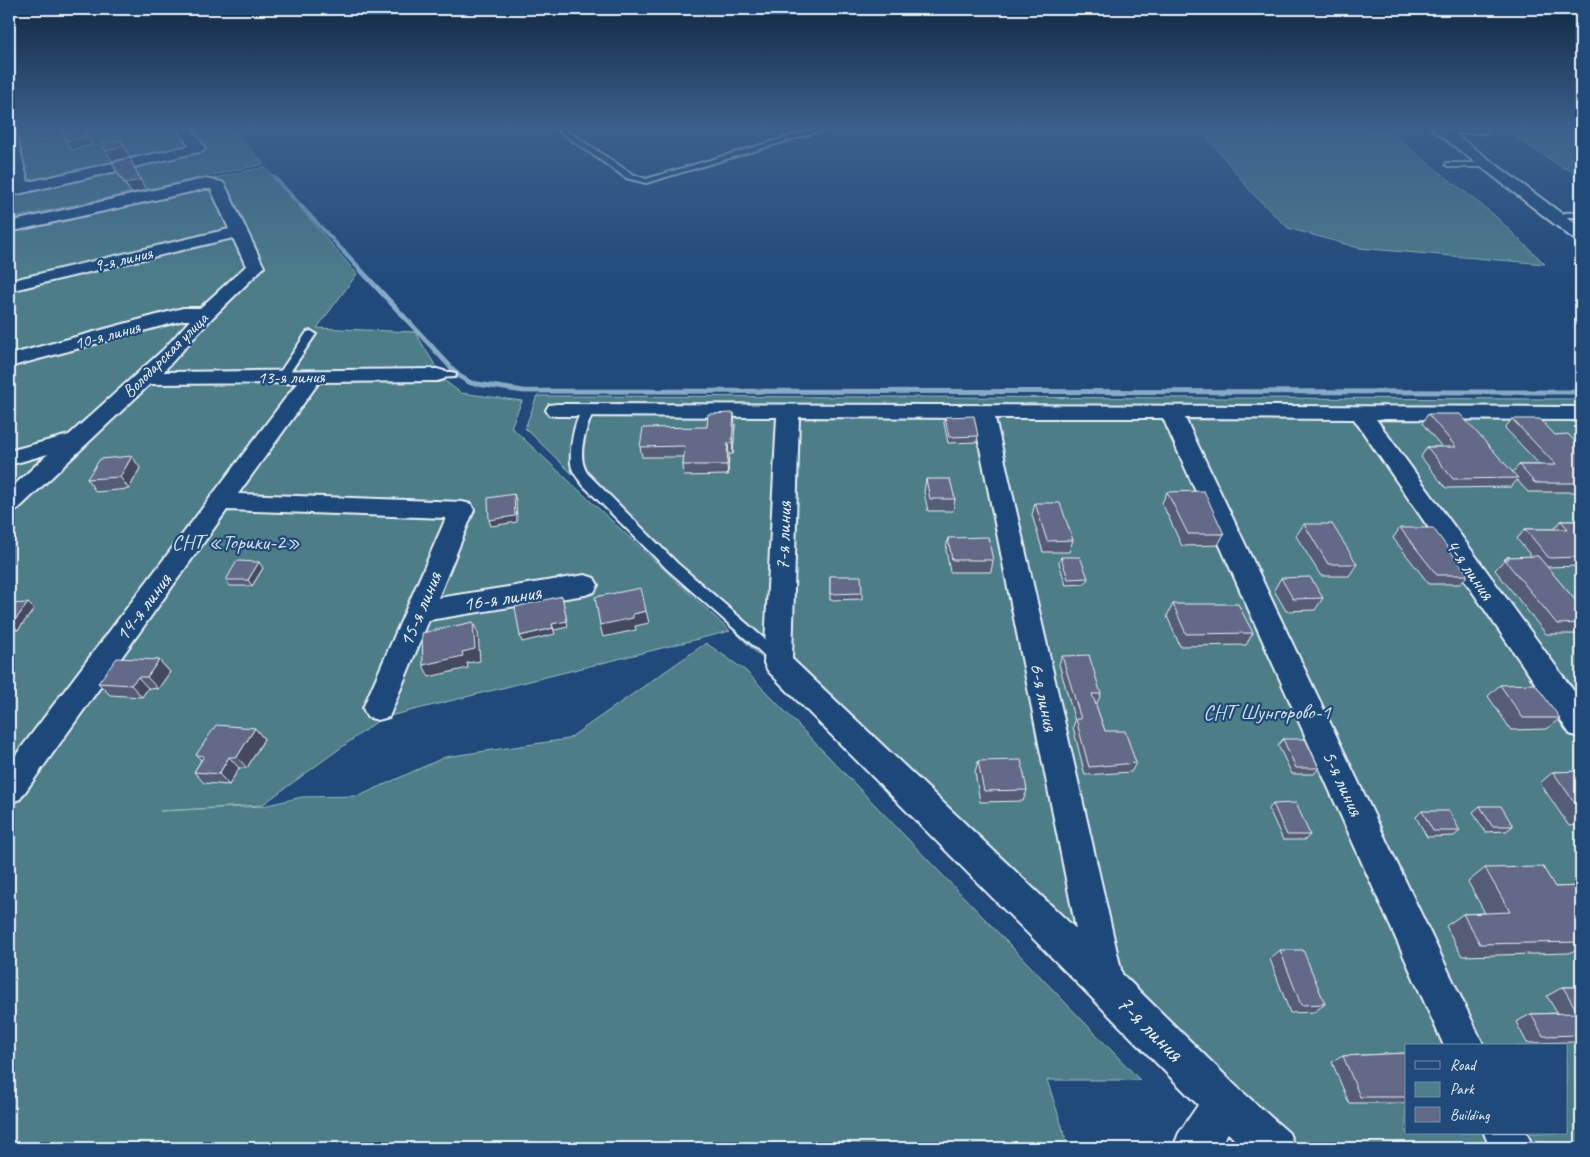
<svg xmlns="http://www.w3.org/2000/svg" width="1590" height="1157" viewBox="0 0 1590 1157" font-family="Caveat,sans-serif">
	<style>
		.green { fill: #4e7e88; stroke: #9bb8c0; fill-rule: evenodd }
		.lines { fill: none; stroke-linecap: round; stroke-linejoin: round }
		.stream-far1 { stroke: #88aac6; stroke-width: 4 }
		.stream { stroke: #88aac6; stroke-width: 5 }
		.lane-casing { stroke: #e8f1f8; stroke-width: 4 }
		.street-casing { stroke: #e8f1f8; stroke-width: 4 }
		.lane { fill: #1f4a7a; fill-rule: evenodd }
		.street { fill: #1f4a7a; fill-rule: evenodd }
		.wall { fill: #545b75; stroke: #e8f1f8 }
		.shaded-wall { fill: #454a5f; stroke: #e8f1f8 }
		.building { fill: #626a88; stroke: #e8f1f8 }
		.labels { text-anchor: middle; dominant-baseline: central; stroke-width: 4.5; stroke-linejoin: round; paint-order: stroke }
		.far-street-label { font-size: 18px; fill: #e8f1f8; stroke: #1f4a7a }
		.street-label { font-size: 21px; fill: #e8f1f8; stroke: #1f4a7a }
		.park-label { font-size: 21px; fill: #d1e0e7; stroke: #1f4a7a }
		.near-street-label { font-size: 25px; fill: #e8f1f8; stroke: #1f4a7a }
	</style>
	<rect width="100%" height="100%" fill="#1f4a7a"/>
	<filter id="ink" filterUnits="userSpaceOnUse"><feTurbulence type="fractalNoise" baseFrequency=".02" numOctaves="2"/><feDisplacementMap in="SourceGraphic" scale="10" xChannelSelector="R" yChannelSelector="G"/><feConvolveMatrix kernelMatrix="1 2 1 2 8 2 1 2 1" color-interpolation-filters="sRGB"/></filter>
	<g filter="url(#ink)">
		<!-- green -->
		<path class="green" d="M9 128H232L264 164 9 219Z
			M1200 128H1384L1494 215 1545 264 1359 248 1288 228 1252 193Z
			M1500 128H1581V175L1562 167Z
			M265 167 357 274 317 328 415 332 438 370 437 375 461 393 522 401 511 427 730 631 382 718 262 805 160 811 263 806 302 797 359 796 445 757 568 739 706 643 746 671 1140 1080H1047L1069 1148H9V223Z
			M537 396 1581 399V1148H1266L525 428ZM1406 1046H1566V1133H1406Z"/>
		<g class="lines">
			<!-- stream-far1 -->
			<path class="stream-far1" d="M274 177 345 253"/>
			<!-- stream -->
			<path class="stream" d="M344 252 459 376 471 383 524 391 1581 392"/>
			<defs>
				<path id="lane" d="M555 128H563L632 174 646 179 818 128H830L646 183 626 178Z
					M1451 129H1484L1488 131 1484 133H1451Z
					M1447 163H1487L1491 165 1487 167H1450L1446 165Z
					M1564 213 1581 212V217H1564Z
					M311 331 316 334 286 378 285 380H277L276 378 307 332Z
					M451 372 455 373 456 375 455 377 437 378 432 375 437 372Z
					M588 407 594 410C586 428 575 457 588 474L677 563 783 655 785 659 783 663 778 665 773 663 667 569 583 485C579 480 574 474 572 468 568 456 574 410 588 407Z"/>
				<path id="street" d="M177 128H191L205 148 203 151 9 196V186L14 185 9 164V131L14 132 16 135 28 182 189 146Z
					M1431 128H1447L1581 228V241L1575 240Z
					M204 179 222 182 225 185 264 267 212 318 163 372 437 369 444 371 447 375 444 379 437 381 319 382 238 494 462 502 471 504 474 510 438 598 585 575 594 578 598 585 594 592 585 595 429 620 389 717 378 720 367 717 363 708 446 518 227 510 20 799 9 803V764L297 383 150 384 18 509 9 511V490L48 454 9 465V451L69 435 163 350 190 320H184L9 367V355L183 308H200L246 266 233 238 9 291V281L229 229 211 189H204L9 232V222Z
					M557 404 1581 407V420L1376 419 1581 701V738L1570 734 1354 419 1185 418 1484 1046H1444L1163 418H995L1122 974 1238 1088 1289 1133 1295 1148H1243L1228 1133 1218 1148H1173L1179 1133 1198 1105 768 671 764 663 777 417 557 416 549 415 546 410 549 405ZM799 417 974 418 1076 929 792 659Z
					M1484 1133H1527L1533 1148H1490Z"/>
			</defs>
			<!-- lane casing -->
			<use href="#lane" class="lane-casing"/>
			<!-- street casing -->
			<use href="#street" class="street-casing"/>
			<!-- lane -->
			<use href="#lane" class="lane"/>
			<!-- street -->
			<use href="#street" class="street"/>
		</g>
		<!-- wall -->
		<path class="wall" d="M130 158 135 169 146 190 131 193 117 173 112 163Z
			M1428 414 1513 472 1519 465H1540L1505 428 1512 419 1555 435 1581 447V492H1528L1517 480 1511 487 1446 488 1421 457 1427 447H1442L1422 423Z
			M945 417 978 436 977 442 948 443 944 423Z
			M735 424 733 454H729L728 475 684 476 683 465 684 457H642L640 447 707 427Z
			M140 468 129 489 96 492 87 479Z
			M926 479 955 499 953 511H928L924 492Z
			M1167 492 1224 534 1218 545 1182 546 1162 503Z
			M1035 503 1073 540 1069 552H1043L1032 515Z
			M1561 521H1581V567L1580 566 1547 567 1581 607V634H1546L1495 570 1507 557H1532L1517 539 1525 529H1554Z
			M1304 524 1357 564 1349 576H1321L1296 536Z
			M1400 528 1468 575 1460 584H1429L1393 538Z
			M948 538 993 560 991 572H950L946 550Z
			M1061 557 1088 578 1085 584 1066 585 1059 563Z
			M263 568 252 586H230L226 580Z
			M830 576 862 593V599L830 600Z
			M1281 578 1323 598 1315 610 1286 611 1274 590Z
			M9 604 34 609 18 630H9Z
			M1173 604 1253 633 1246 645 1180 646 1167 616Z
			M1062 656 1101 694 1097 703H1095L1105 731 1136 763 1131 772 1085 775 1073 727 1075 721 1059 664Z
			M159 660 170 672 158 689 148 688 142 697 110 695 98 683Z
			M1500 685 1560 718 1547 729 1511 730 1488 696Z
			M255 728 264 739 247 768H239L229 785 204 783 194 772 201 760 196 755Z
			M1283 739 1319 768 1314 774H1292L1278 745Z
			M978 761 1027 790 1023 801 980 802 975 772Z
			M1581 771V825L1569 826 1540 783 1553 772Z
			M1273 804 1310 835 1305 840H1283L1269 809Z
			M1480 806 1513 826 1506 831 1485 832 1473 812Z
			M1422 811 1460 831 1454 836 1427 837 1416 817Z
			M1485 868 1555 887 1581 886V947L1569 953 1462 956 1446 926 1463 914 1485 913 1468 882Z
			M1280 950 1325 1004 1314 1012 1290 1013 1270 959Z
			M1563 987H1581V1055L1574 1042 1527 1043 1516 1022 1531 1014 1557 1013 1547 996Z
			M1406 1053V1103H1349L1332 1062 1343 1056Z"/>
		<!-- shaded-wall -->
		<path class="shaded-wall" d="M55 128H62L66 135 35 141 30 133Z
			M83 128 92 145 71 150 66 141Z
			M121 140 130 157 112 161 106 151Z
			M130 158 135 169 146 190 131 193 125 183Z
			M734 413 735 424 733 454 732 443Z
			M728 443 729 454 728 475 727 465Z
			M132 456 140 468 129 489 120 477Z
			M514 494 516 500 517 522 491 526 489 520Z
			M259 562 263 568 252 586 248 580Z
			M562 596 568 627 554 630 552 624Z
			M28 603 34 609 18 630 12 624Z
			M646 611 649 623 635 626 636 630 603 637 600 625 633 614Z
			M473 622 478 634 480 661 467 663 468 668 429 677 423 665 462 652Z
			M553 628 555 634 522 642 520 636Z
			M159 660 170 672 158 689 147 677Z
			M138 677 148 688 142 697 131 685Z
			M255 728 264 739 247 768 237 757Z
			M229 757 239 768 229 785 219 774Z"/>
		<!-- building -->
		<path class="building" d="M29 128H55L30 133Z
			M62 128H83L87 137 66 141Z
			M121 140 124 147 106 151 102 144Z
			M130 158 140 180 125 183 112 163Z
			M734 413 732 443H728L727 465H683L685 446 640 447 643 428 707 427 708 414Z
			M1428 414H1460L1518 478 1453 479 1427 447H1456Z
			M974 416 978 436 949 437 945 417Z
			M1512 419H1540L1555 435 1568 434 1579 446 1581 447V453H1578L1581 456V483H1535L1519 465H1556Z
			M132 456 120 477 87 479 100 459Z
			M926 479H950L955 499H930Z
			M1204 491 1224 534H1188L1167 492Z
			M514 494 515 516 489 520 488 498Z
			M1035 503H1060L1073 540 1047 541Z
			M1561 521H1581V557L1549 558 1525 529H1568Z
			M1304 524H1332L1357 564H1328Z
			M1400 528H1433L1468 575H1437Z
			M988 537 993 560H952L948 538Z
			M1538 556 1581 607V623L1557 624 1504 559H1509L1507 557Z
			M1061 557H1080L1088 578 1068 579Z
			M237 561 259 562 248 580H226Z
			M830 576H861L862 593 830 594Z
			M1310 577 1323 598 1293 599 1281 578Z
			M641 588 646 611 633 614V618L600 625 595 597Z
			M562 596 567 621 552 624 553 628 520 636 515 607Z
			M28 603 12 624H9V604Z
			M1173 604H1238L1253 633 1186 634Z
			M473 622 475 649 462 652 463 656 423 665 422 633Z
			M1089 655 1101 694H1092L1105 731H1125L1136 763 1089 767 1076 719H1081L1062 656Z
			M117 658 159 660 147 677H138L131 685 98 683Z
			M1535 684 1560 718H1523L1500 685Z
			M216 725 255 728 237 757H229L219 774 194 772 204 756 196 755Z
			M1283 739H1305L1319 768H1296Z
			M1021 760 1027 790 984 791 978 761Z
			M1581 771V812L1553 772Z
			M1296 803 1310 835H1287L1273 804Z
			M1480 806H1501L1513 826H1492Z
			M1422 811H1449L1460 831H1433Z
			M1543 867 1555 887 1581 886V924H1579L1581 927V942L1480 944 1463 914 1510 912 1485 868Z
			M1280 950H1303L1325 1004 1301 1005Z
			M1563 987H1581V1035L1543 1036 1531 1014 1578 1013Z
			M1406 1053V1097H1360L1343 1056Z"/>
	</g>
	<!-- sky -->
	<linearGradient id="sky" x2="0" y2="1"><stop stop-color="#112943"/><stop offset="0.44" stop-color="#3c608d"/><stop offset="1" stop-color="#3c608d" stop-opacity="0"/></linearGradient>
	<rect width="1590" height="290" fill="url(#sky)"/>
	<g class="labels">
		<!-- far-street labels -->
		<g class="far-street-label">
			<text transform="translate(123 259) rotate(-13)">9-я линия</text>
			<text transform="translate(107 335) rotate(-15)">10-я линия</text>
			<text transform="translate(165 355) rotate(-45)">Володарская улица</text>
			<text transform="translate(291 377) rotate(-1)">13-я линия</text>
		</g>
		<!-- street labels -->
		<g class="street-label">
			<text transform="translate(783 536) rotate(-88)">7-я линия</text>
			<text transform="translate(1470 569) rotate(55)">4-я линия</text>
			<text transform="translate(502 598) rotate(-9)">16-я линия</text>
			<text transform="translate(143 607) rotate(-53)">14-я линия</text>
			<text transform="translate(420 609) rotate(-67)">15-я линия</text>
			<text transform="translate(1044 697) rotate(78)">6-я линия</text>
			<text transform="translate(1343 783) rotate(65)">5-я линия</text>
		</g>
		<!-- park labels -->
		<g class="park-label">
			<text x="236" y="542">СНТ «Торики-2»</text>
			<text x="1267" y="712">СНТ Шунгорово-1</text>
		</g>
		<!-- near-street labels -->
		<g class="near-street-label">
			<text transform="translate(1150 1028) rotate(45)">7-я линия</text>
		</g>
	</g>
	<!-- margin -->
	<rect width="1590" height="1157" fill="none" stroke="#1f4a7a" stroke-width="30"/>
	<rect x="15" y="15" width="1560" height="1127" fill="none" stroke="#e8f1f8" stroke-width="2" filter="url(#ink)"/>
	<!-- legend -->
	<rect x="1405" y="1044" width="162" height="90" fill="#1f4a7a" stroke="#6f8dac"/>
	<rect x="1415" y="1061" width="25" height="8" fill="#1f4a7a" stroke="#6f8dac"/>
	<text x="1450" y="1070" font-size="15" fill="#e8f1f8">Road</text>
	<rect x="1415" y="1082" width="25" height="15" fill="#4e7e88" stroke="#6f8dac"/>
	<text x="1450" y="1094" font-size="15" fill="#e8f1f8">Park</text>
	<rect x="1415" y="1107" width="25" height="15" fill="#626a88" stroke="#6f8dac"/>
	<text x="1450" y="1120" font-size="15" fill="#e8f1f8">Building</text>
</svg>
